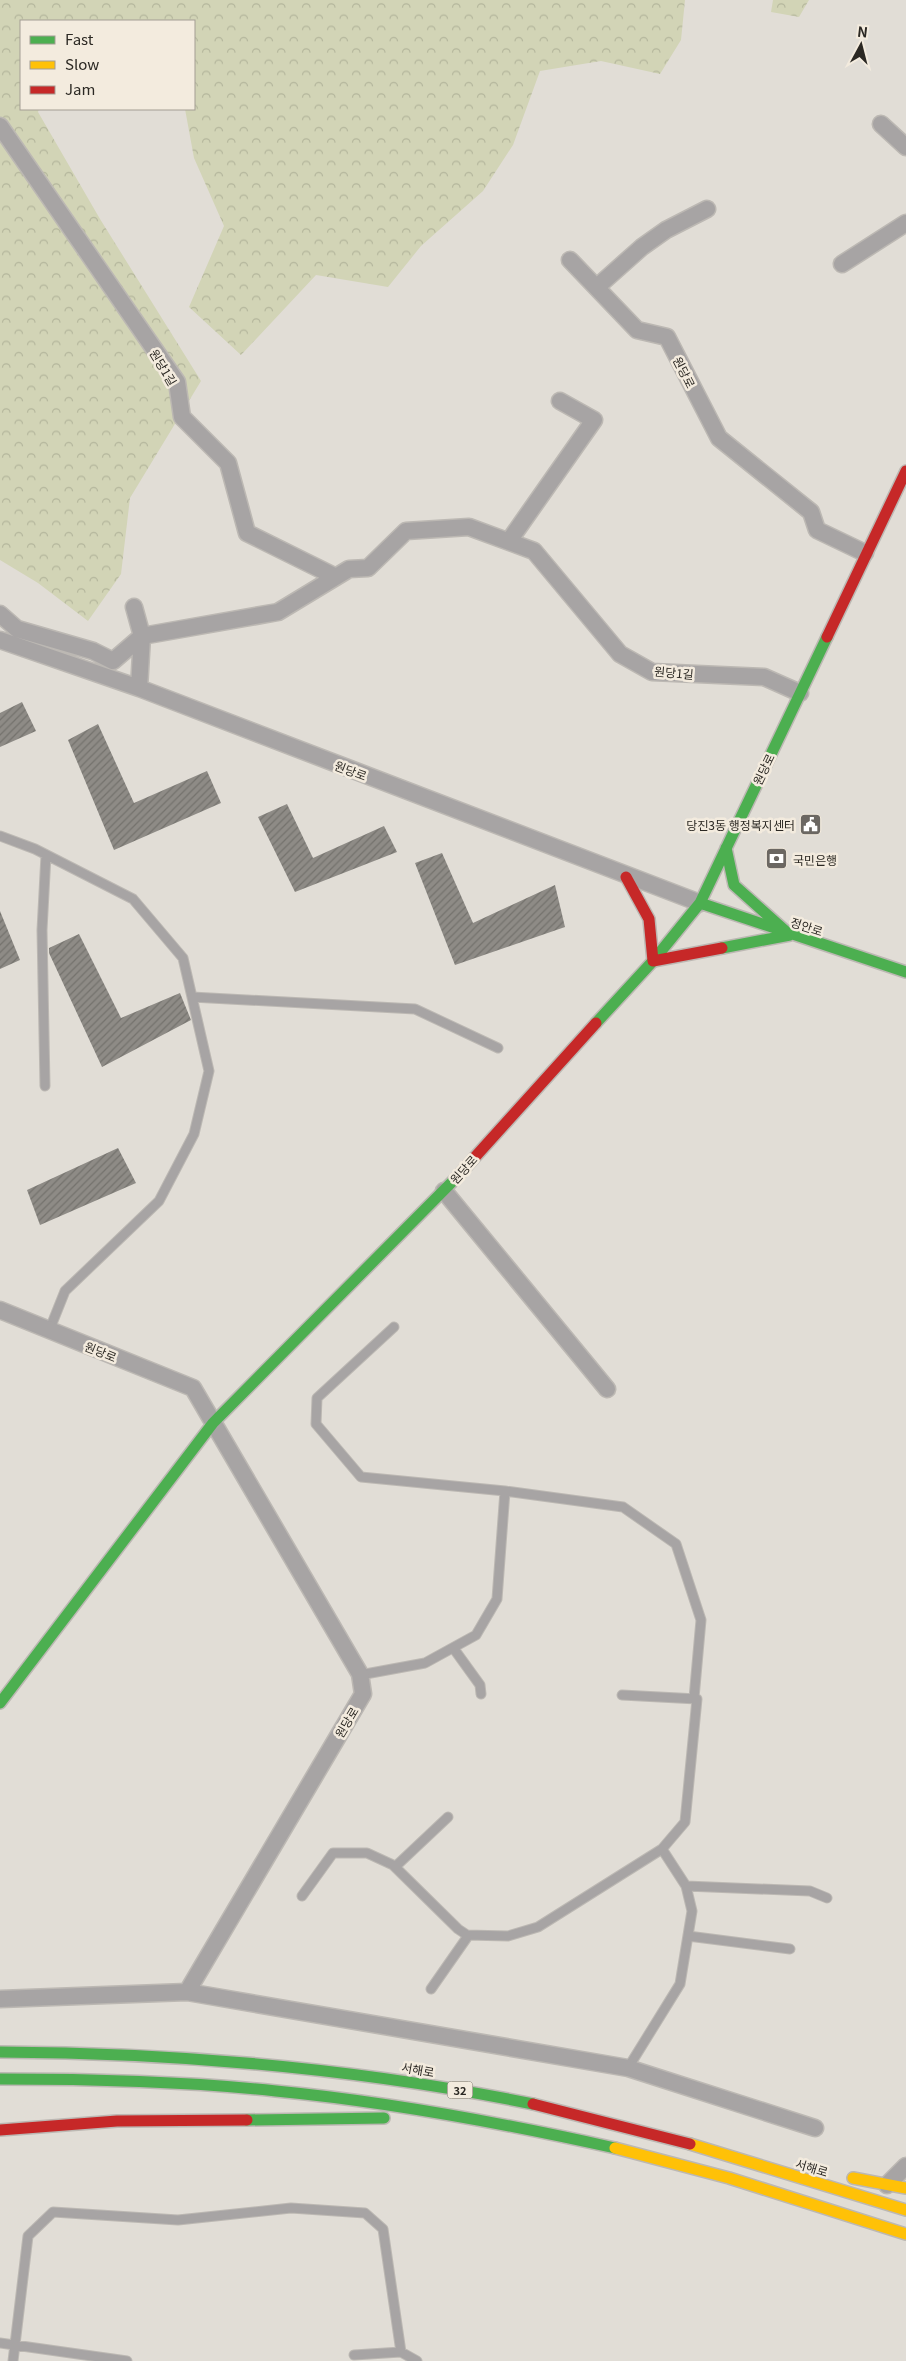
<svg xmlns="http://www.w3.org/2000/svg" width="906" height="2361" viewBox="0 0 906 2361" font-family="Georgia,'Noto Sans KR',serif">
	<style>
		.forest { fill: url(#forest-crowns) }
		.building { fill: url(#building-hatch) }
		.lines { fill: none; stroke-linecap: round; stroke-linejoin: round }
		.lane-casing { stroke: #bcb8b3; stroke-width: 11 }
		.street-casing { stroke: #bcb8b3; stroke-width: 19 }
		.fast-casing { stroke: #bcb8b3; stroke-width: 14 }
		.slow-casing { stroke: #bcb8b3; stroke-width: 14 }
		.jam-casing { stroke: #bcb8b3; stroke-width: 14 }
		.lane { stroke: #a7a4a4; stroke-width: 9 }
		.street { stroke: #a7a4a4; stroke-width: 16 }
		.fast { stroke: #4caf50; stroke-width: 11 }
		.slow { stroke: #ffc107; stroke-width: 11 }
		.jam { stroke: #c62828; stroke-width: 11 }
		.labels { text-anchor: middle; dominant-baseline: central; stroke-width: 5; stroke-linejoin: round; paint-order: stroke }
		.shield { fill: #f3ebde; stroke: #67625b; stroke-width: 1 }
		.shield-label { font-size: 11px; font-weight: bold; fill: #2b2823 }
		.street-label { font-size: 12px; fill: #2b2823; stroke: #f3ebde }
		.poi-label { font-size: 12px; fill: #2b2823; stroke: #f3ebde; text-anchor: end }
	</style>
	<defs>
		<pattern id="forest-crowns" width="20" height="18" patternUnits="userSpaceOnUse" patternTransform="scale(1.25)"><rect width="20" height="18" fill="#d2d4b6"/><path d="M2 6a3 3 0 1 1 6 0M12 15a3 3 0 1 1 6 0" fill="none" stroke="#b4b69c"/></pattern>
		<pattern id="building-hatch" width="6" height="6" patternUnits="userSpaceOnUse" patternTransform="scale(1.25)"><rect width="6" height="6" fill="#8e8b86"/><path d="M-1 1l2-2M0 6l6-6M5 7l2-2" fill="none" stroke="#74726d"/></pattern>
	</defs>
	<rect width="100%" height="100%" fill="#e1ddd6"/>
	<!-- forest -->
	<path class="forest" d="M0 0H685L681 40 660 74 601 61 540 71 513 145 483 191 421 246 388 287 316 275 241 355 189 307 224 226 194 158 185 109H194V21H21V109H39L38 112 100 219 201 381 130 498 121 574 88 621 38 583 0 560Z
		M773 0H809L799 17 771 12Z"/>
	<!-- building -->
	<path class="building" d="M22 702 36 731 0 747V713Z
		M98 724 134 803 207 771 221 803 114 850 68 740Z
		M287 804 313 858 384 826 397 852 295 892 258 817Z
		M442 853 473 923 555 885 565 927 455 965 415 863Z
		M0 911 20 960 0 969Z
		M79 934 121 1018 180 993 191 1020 102 1067 49 953V948Z
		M118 1148 136 1183 40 1225 27 1190Z"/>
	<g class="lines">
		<defs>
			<path id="lane" d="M0 836 35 849 133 899 183 958 209 1071 194 1134 159 1201 65 1291 49 1331
				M192 997 415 1009 498 1048
				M45 1086 42 930 46 855
				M505 1491 623 1507 676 1544 701 1620 694 1698
				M454 1649 480 1685 481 1694
				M360 1675 425 1663 476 1635 497 1599 505 1491 361 1477 316 1424 317 1398 394 1327
				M622 1695 697 1699 685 1822 662 1849 686 1886 692 1911 680 1984 628 2068
				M393 1865 396 1866 448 1817
				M686 1886 810 1891 827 1898
				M302 1896 333 1853H367L393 1865 458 1929 467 1935 508 1936 538 1927 662 1849
				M688 1936 790 1949
				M431 1989 468 1936 467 1935
				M0 2343 127 2361
				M354 2355 401 2352
				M13 2361 28 2236 53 2212 178 2220 291 2208 365 2213 383 2229 401 2352 417 2361"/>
			<path id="street" d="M881 124 906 147
				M0 126 177 382 182 417 228 463 247 533 336 577
				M570 260 637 330 667 337 719 438 811 512 817 530 865 553
				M842 264 906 223
				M597 287 642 247 666 230 707 209
				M509 541 594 420 560 401
				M134 607 142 636 139 688
				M0 614 17 629 93 651 113 661 142 636 278 612 349 569 368 568 406 531 469 527 534 551 620 654 652 672 764 677 800 693
				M0 640 139 688 700 903
				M444 1191 607 1389
				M0 1310 193 1388 360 1674 363 1694 187 1992
				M0 1999 187 1992 628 2068 815 2128
				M887 2185 906 2166"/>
			<path id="fast" d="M700 903 906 972
				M722 948 790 935 734 885 726 848
				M596 1023 653 961 700 903 827 637
				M0 1703 213 1423 457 1177
				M0 2052C179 2053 357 2068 533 2104
				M0 2079C92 2079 184 2081 276 2091 390 2102 503 2123 615 2148
				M247 2120 384 2118"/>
			<path id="slow" d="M690 2144 906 2210
				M615 2148 729 2178 906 2234
				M853 2178 906 2188"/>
			<path id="jam" d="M827 637 906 471
				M626 877 649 919 653 961 722 948
				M457 1177 596 1023
				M533 2104 690 2144
				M0 2130 117 2121 247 2120"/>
		</defs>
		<!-- lane casing -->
		<use href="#lane" class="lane-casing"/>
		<!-- street casing -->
		<use href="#street" class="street-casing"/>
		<!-- fast casing -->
		<use href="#fast" class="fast-casing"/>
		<!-- slow casing -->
		<use href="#slow" class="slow-casing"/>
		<!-- jam casing -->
		<use href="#jam" class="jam-casing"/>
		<!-- lane -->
		<use href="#lane" class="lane"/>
		<!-- street -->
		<use href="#street" class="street"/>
		<!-- fast -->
		<use href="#fast" class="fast"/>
		<!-- slow -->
		<use href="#slow" class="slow"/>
		<!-- jam -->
		<use href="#jam" class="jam"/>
	</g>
	<!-- icons -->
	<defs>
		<symbol id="civic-square" viewBox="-11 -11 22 22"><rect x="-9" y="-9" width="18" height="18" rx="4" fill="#6b6762" stroke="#f3ebde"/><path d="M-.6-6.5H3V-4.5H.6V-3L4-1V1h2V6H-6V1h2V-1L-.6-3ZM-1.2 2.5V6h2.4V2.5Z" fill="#fff"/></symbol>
		<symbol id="bank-square" viewBox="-11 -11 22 22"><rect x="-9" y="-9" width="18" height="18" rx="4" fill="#6b6762" stroke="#f3ebde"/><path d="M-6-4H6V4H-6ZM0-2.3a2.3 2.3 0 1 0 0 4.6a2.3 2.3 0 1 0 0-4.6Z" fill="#fff"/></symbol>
	</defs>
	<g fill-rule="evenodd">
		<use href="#civic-square" x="798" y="812" width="25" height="25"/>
		<use href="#bank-square" x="764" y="846" width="25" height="25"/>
	</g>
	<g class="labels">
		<!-- shield labels -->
		<rect class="shield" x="447.5" y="2081.5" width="25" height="17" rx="4"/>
		<g class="shield-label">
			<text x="460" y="2090">32</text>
		</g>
		<!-- street labels -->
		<g class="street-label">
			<text transform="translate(164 367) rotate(59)">원당1길</text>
			<text transform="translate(685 372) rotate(63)">원당로</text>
			<text transform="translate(674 672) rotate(5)">원당1길</text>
			<text transform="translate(763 769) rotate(-64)">원당로</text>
			<text transform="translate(351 770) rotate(21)">원당로</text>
			<text transform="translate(807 926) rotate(18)">정안로</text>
			<text transform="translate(463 1169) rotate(-48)">원당로</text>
			<text transform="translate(101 1351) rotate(22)">원당로</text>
			<text transform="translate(346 1722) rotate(-59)">원당로</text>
			<text transform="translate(418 2069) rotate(10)">서해로</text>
			<text transform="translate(812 2167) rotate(17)">서해로</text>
		</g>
		<!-- poi labels -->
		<g class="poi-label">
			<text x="795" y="824">당진3동 행정복지센터</text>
			<text x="793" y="859" text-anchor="start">국민은행</text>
		</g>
	</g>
	<!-- legend -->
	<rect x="20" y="20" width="175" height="90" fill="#f3ebde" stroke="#a39d93"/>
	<rect x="30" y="36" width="25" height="8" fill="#4caf50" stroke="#a39d93"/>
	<text x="65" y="45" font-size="15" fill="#2b2823">Fast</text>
	<rect x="30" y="61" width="25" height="8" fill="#ffc107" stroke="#a39d93"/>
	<text x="65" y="70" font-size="15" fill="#2b2823">Slow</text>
	<rect x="30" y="86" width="25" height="8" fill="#c62828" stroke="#a39d93"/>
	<text x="65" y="95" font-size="15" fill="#2b2823">Jam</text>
	<!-- north arrow -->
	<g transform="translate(861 45) rotate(7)" stroke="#f3ebde" stroke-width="4" paint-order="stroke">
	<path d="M0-4L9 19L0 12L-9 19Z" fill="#2b2823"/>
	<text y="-8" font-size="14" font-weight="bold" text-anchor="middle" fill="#2b2823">N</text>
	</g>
</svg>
